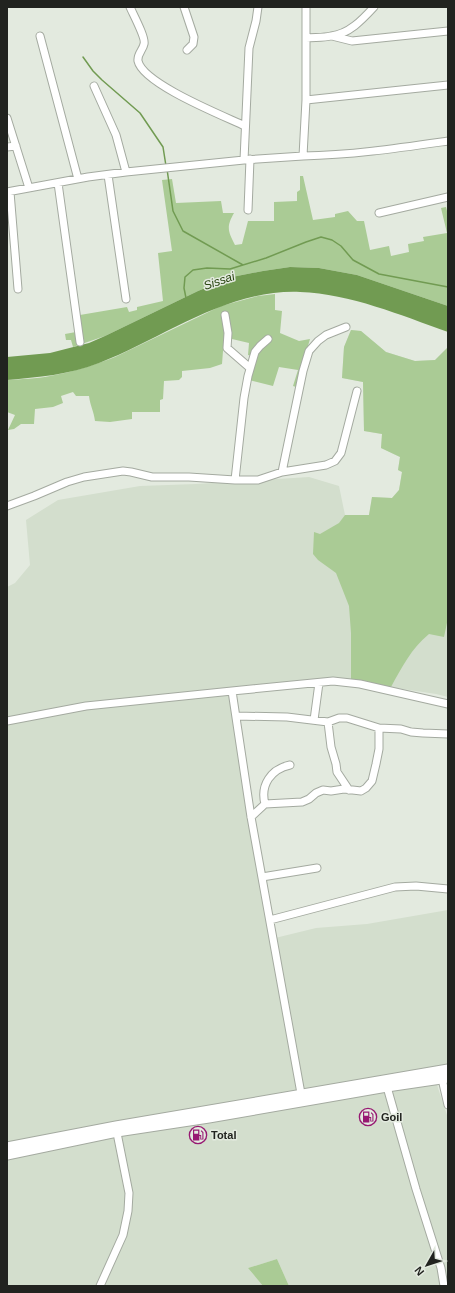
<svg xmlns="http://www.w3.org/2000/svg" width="455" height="1293" viewBox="0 0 455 1293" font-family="Helvetica,sans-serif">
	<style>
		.built { fill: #d3decd }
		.green { fill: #aacb95 }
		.water { fill: #719b52 }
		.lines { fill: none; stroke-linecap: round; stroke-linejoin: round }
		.stream { stroke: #719b52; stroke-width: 1.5 }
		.minor-casing { stroke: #a4aaa0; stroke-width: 9 }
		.major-casing { stroke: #a4aaa0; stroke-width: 11 }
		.minor { stroke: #fff; stroke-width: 7 }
		.major { stroke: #fff; stroke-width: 9 }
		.labels { text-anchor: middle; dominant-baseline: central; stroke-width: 3; stroke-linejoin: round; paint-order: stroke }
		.poi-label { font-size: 11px; font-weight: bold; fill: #21231f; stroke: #e3eadf; text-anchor: start }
		.water-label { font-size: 12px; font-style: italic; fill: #2a4612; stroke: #e3eadf }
	</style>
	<rect width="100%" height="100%" fill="#e3eadf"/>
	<!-- built -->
	<path class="built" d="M351 330 361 331 386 352 415 361 435 360 448 347V697L436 694 396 688 343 678 229 688 271 939 316 928 367 924 448 910V1064L433 1067 438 1088 448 1118V1286H289L277 1259 248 1268 263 1286H7V587L15 583 30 565 26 520 58 500 140 486 196 484 309 477 339 486 345 515H369L372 497 392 498 399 490 402 472 398 470 400 457 381 448 382 434 364 431 363 382 342 378 344 347Z"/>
	<!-- green -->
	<path class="green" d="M300 176H303L313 220 335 217V214L348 211 357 221H364L370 250 389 246 391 256 409 252 408 244 424 241 423 237 447 233 441 208 446 207 448 215V306L357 275 319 268 290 267 263 271 232 277 198 291 105 336 73 347 71 340H66L65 334 76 332 74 316 127 307 129 312 137 310V307L163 301 158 253 172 251 162 180 172 179 176 203 221 201 223 213H234C226 227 228 231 235 245L242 244 248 221H274V202L297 201V192L300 190Z
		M275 294V310L282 311 280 333 299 341 310 339 296 387 293 386 298 370 279 367 273 386 249 380 256 357 248 355 249 343 232 339 223 351 222 364 210 368 182 371V377L179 380 164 381 163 399 160 400V412H132V419L110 422 95 421C94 412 90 405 89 396H76L73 392 61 396 63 403 53 407 35 409 34 424H21L14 429 8 430 15 415 7 412V380C21 379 36 379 50 376 73 372 94 365 115 357L221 306 258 296Z
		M351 330 361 331 386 352 415 361 435 360 448 347V618L444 637 429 634C411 649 402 667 391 687L351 679V633L349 606 336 573 318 560 313 554 314 532 320 534 339 523 345 515H369L372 497 392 498 399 490 402 472 398 470 400 457 381 448 382 434 364 431 363 382 342 378 344 347Z
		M277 1259 289 1286H263L248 1268Z"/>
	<!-- water -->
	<path class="water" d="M290 267 319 268 357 275 448 306V332C400 315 351 294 300 292 226 289 164 338 99 363 69 375 38 377 7 380V357L50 353 89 343 105 336 198 291 232 277 263 271Z"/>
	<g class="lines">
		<!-- stream -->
		<path class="stream" d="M83 57 93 71 102 80 140 113 163 147 166 166
			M167 169 173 211 183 231 243 265
			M186 298 184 288 185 277 193 270 207 268 230 269 266 258 306 242 321 237 332 240 341 246 353 260 379 274 448 287"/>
		<defs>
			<path id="minor" d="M130 7C133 14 146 38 144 44 143 50 137 54 138 61 143 84 224 116 245 126
				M184 7 194 37 193 44 187 50
				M40 36 78 179
				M332 36 352 41 448 31
				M306 38C314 37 323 38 331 36 349 34 362 20 374 7
				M94 86 116 135 126 172
				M306 100 448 85
				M7 118 29 188
				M7 147 16 146
				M303 156C352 155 399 148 448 141
				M244 160 249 48 256 21 258 7
				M108 175 126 299
				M58 183 80 342
				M7 192 88 177 126 172 244 160 303 156 306 100V7
				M10 192 18 289
				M248 210 250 159
				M379 213 448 197
				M225 315 228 333 227 348 250 368
				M282 472 303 371 309 351 318 341 326 335 346 327
				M235 480H258L282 472 326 465 335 461 341 453 357 391
				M7 506 34 496 67 482 84 477 123 471 131 472 152 477H189L235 480 244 398 248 376 255 352 260 346 268 339
				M232 691 333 681 360 684 448 704
				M237 716 287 717 328 722 339 718H347L379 728 401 729 411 732 423 733 448 734
				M314 720 319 683
				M7 721 86 706 232 691 251 817 302 1099
				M328 722 331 747 336 764 337 772 349 790
				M265 804C260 785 271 769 290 765
				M251 817 265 804 302 802 309 799 316 793 323 790 331 791 344 789 361 791 366 788 372 781 376 764 379 749V728
				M262 877 317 868
				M270 920 395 887 416 886 448 889
				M442 1079 448 1105
				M387 1087 416 1189 441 1268 444 1286
				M100 1286 123 1235 128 1211 129 1193 116 1128"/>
			<path id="major" d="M7 1147 116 1126 448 1069
				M7 1155 117 1132 209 1118 387 1087 448 1078"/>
		</defs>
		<!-- minor casing -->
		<use href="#minor" class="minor-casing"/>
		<!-- major casing -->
		<use href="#major" class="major-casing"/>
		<!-- minor -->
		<use href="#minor" class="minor"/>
		<!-- major -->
		<use href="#major" class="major"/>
	</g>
	<!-- icons -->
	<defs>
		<symbol id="fuel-ring" viewBox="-11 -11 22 22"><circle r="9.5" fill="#e3eadf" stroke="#971972" stroke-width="1.5"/><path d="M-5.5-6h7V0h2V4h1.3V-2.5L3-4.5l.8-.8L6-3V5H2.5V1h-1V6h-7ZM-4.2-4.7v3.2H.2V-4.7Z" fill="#971972"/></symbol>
	</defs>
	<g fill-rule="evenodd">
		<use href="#fuel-ring" x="358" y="1107" width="20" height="20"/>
		<use href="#fuel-ring" x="188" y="1125" width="20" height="20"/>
	</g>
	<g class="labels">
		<!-- poi labels -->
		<g class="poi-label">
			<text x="381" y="1117">Goil</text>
			<text x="211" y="1135">Total</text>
		</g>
		<!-- water labels -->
		<g class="water-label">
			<text transform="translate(219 281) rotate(-19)">Sissai</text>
		</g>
	</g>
	<!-- border -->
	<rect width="455" height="1293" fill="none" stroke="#21231f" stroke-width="16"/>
	<!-- north arrow -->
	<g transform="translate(427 1265) rotate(231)" stroke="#e3eadf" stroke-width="3" paint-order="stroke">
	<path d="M0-3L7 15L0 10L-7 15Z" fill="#21231f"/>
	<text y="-6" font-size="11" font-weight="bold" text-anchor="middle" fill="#21231f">N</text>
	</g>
</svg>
